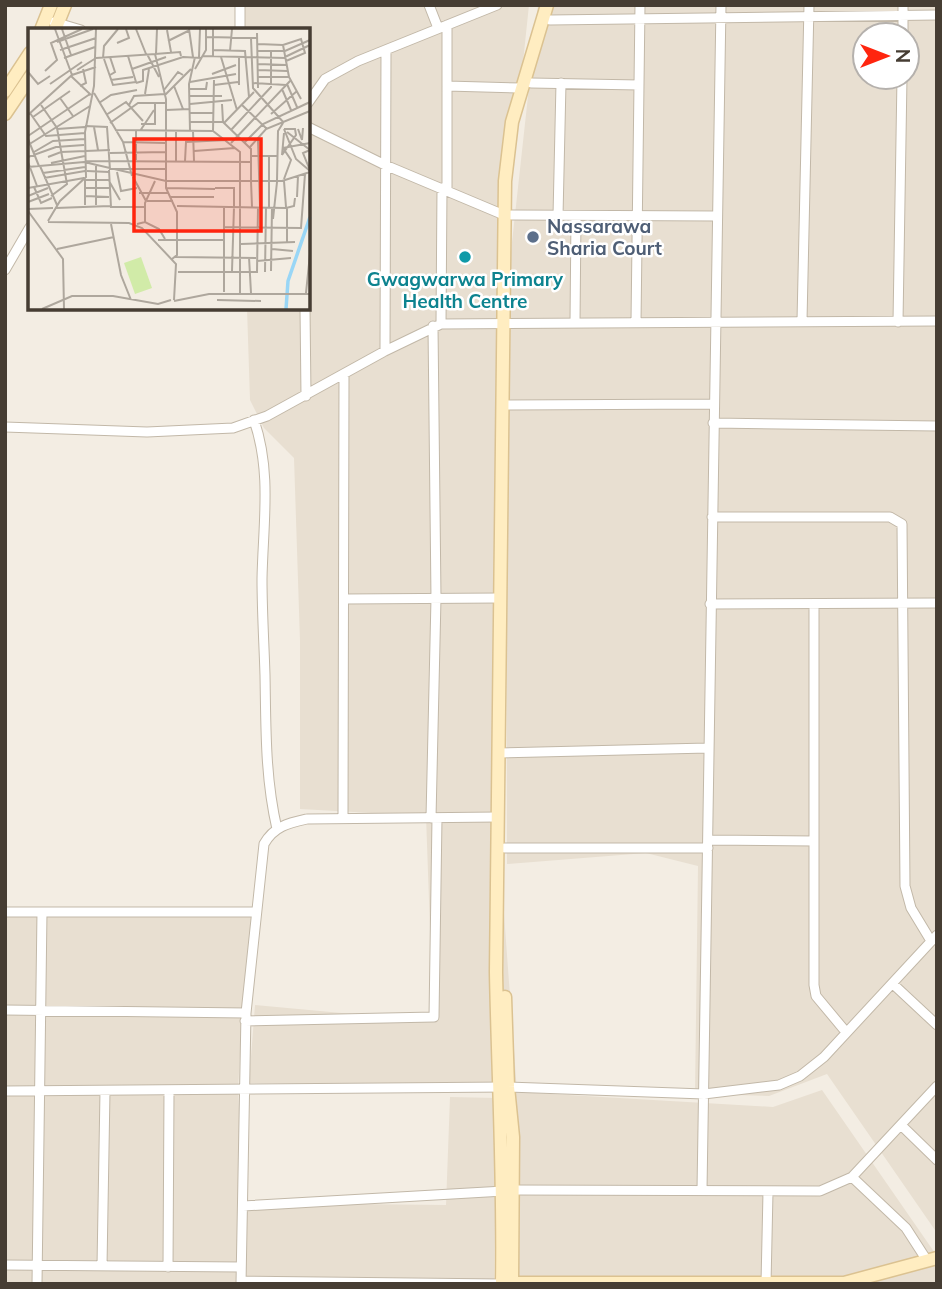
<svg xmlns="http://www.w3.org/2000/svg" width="942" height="1289" viewBox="0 0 942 1289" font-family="Mulish,sans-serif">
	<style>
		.residential { fill: #e8dfd1; fill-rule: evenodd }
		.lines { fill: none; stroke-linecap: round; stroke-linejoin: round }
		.street-casing { stroke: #c2b8a8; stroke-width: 11 }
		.secondary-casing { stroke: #dbc291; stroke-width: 15 }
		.street { stroke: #fff; stroke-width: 9 }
		.secondary { stroke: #ffedc1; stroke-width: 12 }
		.service-dot { fill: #5c6f8a; stroke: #fff; stroke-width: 2.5 }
		.culture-dot { fill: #0f9aa8; stroke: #fff; stroke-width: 2.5 }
		.labels { text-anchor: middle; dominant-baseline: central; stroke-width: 5; stroke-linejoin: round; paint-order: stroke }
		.service-label { font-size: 19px; font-weight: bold; fill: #4e5e75; stroke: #fff; text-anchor: start }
		.culture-label { font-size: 19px; font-weight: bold; fill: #0d838f; stroke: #fff }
		.inset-river { fill: none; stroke: #99d6f6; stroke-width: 3.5 }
		.inset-road { fill: none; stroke: #aea79d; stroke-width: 2 }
		.view { fill: #ff250e; fill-opacity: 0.15; stroke: #ff250e; stroke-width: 3.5 }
		.inset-edge { fill: none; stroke: #463d33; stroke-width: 3.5 }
	</style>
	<rect width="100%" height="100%" fill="#f3ede3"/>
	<!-- residential -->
	<path class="residential" d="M240 5H529L499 291 500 859 517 1092 773 1107 822 1090 937 1256V1284H505V1086L249 1083 255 1005 374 1016 433 1013 426 816 300 809V641L294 458 264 428 250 400 247 308H308V30H240Z
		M538 5H937V1233L827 1074 769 1096 695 1094 698 866 646 853 507 864 506 297ZM865 35H907V77H865Z
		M255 912 253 954 243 998 238 1090 244 1203 446 1205 450 1097 497 1098 494 1284H5V913Z"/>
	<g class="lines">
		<defs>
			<path id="street" d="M240 5V30
				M429 5 438 28
				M550 20 937 15
				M54 22 81 30
				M447 25V190
				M903 35V5
				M531 83 639 85
				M447 86 521 88
				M308 103 325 79 358 61 497 5
				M308 127 385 165 504 215
				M512 215 716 216
				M558 216 561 83
				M5 270 30 227
				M305 308 306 396
				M802 321 809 5
				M636 322 640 5
				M898 322 902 77
				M575 323 576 216
				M441 324 442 188
				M385 351 386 50
				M508 405 713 404
				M254 420C272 473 263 524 262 579 262 611 264 643 265 675 266 728 265 777 277 829
				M713 423 937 426
				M5 427 147 432 233 428 267 416 385 351 441 324 937 321
				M712 517H890L902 524 905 886 911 908 931 941
				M345 599 500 598
				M710 604 937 603
				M814 604V985L816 996 846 1032
				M498 753 708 748
				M343 818 344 374
				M431 818 436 598 433 326
				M709 840 814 841
				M505 848H708
				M5 912H255
				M893 984 937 1025
				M5 1010 246 1013
				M245 1021 434 1017 437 818
				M5 1091 508 1087 704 1094 779 1085 800 1076 824 1057 937 935
				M902 1126 937 1160
				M852 1177 906 1228 926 1259
				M513 1190 820 1191 852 1177 937 1086
				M702 1190 721 5
				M243 1206 504 1191
				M5 1265 241 1267
				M102 1266 105 1091
				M168 1267 169 1092
				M242 1281 502 1284
				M37 1284 42 912
				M241 1284 246 1013 264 844C274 826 289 823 307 819L498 817
				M766 1284 768 1192"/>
			<path id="secondary" d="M547 5 512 122 505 181 496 972C498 1076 504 1179 502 1283H844L937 1258
				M41 30 51 5
				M55 30 65 5
				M5 91 30 53
				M5 114 30 77
				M505 997 508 1087 513 1137 512 1283"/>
		</defs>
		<!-- street casing -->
		<use href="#street" class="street-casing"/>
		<!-- secondary casing -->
		<use href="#secondary" class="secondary-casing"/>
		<!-- street -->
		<use href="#street" class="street"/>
		<!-- secondary -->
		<use href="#secondary" class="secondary"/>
	</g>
	<!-- markers -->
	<circle class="service-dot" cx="533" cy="237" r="7"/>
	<circle class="culture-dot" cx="465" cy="257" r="7"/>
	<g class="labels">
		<!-- service labels -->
		<g class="service-label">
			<text x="547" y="226">Nassarawa<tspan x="547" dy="22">Sharia Court</tspan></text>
		</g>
		<!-- culture labels -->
		<g class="culture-label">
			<text x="465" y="279">Gwagwarwa Primary<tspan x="465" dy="22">Health Centre</tspan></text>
		</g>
	</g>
	<!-- overview -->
	<g transform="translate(28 28)">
		<rect width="282" height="282" fill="#f3ede3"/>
		<path d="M113 229 124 260 107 266 96 235Z" fill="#d1eba8"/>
		<path class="inset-river" d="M258 281 260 253 282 189"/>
		<path class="inset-road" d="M27 1 44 47M34 1 43 27M108 1 118 26M161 1 165 29M185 1V29M139 2 143 24M229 5 230 60M178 9 229 10M223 10 225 60 256 95M140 13 162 2M29 14 65 1M89 15 101 10 98 1M230 16 255 17 273 11 277 25 258 33M255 17 261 49 273 71M32 22 68 10M185 22 217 23 221 69M202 23 204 1M230 23H257L282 12M119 26 131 49M127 26 152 24 153 28M128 26 129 1M100 28 108 54M175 28 258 30M82 29 87 44 82 47M171 29 172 1M193 29 209 82M211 29V57M257 29 282 17M36 30 67 19M68 30 127 26 138 71V160L149 184V227L144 231M75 30 76 18 90 1M76 31 85 57 108 54M230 36 258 37M104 41 138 29M167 41 178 22V1M49 42 68 30M230 42 259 43M17 43 29 32 23 15 54 1M0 44 10 56 22 48M184 46 208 37M43 48 63 67M230 49H261M83 52 105 49M162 54 208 46M108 55 115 53V42L155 29 174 30M224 55 258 57M22 56 54 34M259 56 269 79M186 57 210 54M52 58 58 55 55 41M146 58 155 81M162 61H178L179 54M254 61 263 82M136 62 150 44 155 47M66 65 95 114 104 148M117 66 121 41M137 67 163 41M162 68H194M32 70 45 88M71 75 83 67 109 62M162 76 204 72M194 76 195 94 223 121V153M13 77 29 100 39 156 23 168M101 77 106 68 137 66M214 77 239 101M138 82 162 81M2 85 18 108 57 105M162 85H185M243 86 269 63M0 87 44 47 68 39M78 87 98 74 115 93M5 89 42 63M162 94H195M82 95 110 75H138M196 95 226 64M113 96H127V75M57 98 80 99M66 99 70 122M79 99 82 142M29 101 57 99M256 101 268 131 282 143M270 101 274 112 275 100M87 102 185 103 212 124V266M203 102 243 59V23M108 103V132M112 103 126 82M162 103 161 56 167 29M165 103 166 133M185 103 186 52M259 104 282 122M0 108 62 66M0 111 11 138M230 112 232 179M95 114 138 115M217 114 235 96 282 74M203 115 263 52M0 117 62 78M222 119 238 101 282 83M255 120 263 132 256 151M255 120 282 115M166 123 207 120M6 124 25 113 57 111M82 125 138 124M254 127 268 107 267 101H256M254 127 256 105M223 128H249M0 129 28 119 56 117M20 129 33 124 82 122M57 133 223 134M148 133V104M157 133 158 114 199 112M0 134 9 158M23 135 57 128M12 138 29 177M0 139 56 134 138 153H254L282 144M281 140 275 125 282 122M85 141H138M81 142 83 179H117M59 143 81 144M89 144 93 163 109 160M15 145 57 139M105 149 118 173M16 150 57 143M57 151V177M57 152H81M81 153 92 172M223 153 224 179M241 153V128M249 153 250 103 255 95M256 153 258 179M6 159 13 175 24 170M0 160 56 150M57 160H81M138 160 187 161M187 160H206V179M111 165H141M0 168 20 160M57 168 81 169M143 169H186M269 169 270 148M119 173H145M0 174 21 166M68 177V138M149 178 258 180 266 178 267 170M28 180 82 178M241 180V154M0 181 25 180M0 183 35 231 36 281M245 191 249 154M20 193 32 173 58 149 57 104 66 58 68 1M20 194 101 195 114 200 148 236 146 272M117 194V175L127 153M83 196 93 247 103 272M109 196 117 194 131 201 137 211M196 199 273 200 277 146M130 212H196M259 214V180M213 216 267 214M29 221 86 209M244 221 265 223M148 229 228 230M221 229 223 265M229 233 263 230M204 243 206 179M243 243 244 180M150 244H229L230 179M237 244 238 179M196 264V178M278 265 282 226M189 272 233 273M146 273 181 266H282M14 281 44 268H85L130 276 143 272"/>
		<path class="view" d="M106 111H233V203H106Z"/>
		<rect width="282" height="282" class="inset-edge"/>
	</g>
	<!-- border -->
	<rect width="942" height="1289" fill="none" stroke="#463d33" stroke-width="14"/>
	<!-- north arrow -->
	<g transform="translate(886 56) rotate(90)"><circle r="33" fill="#ffffff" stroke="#b5b1ad" stroke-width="2"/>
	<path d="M0-5L12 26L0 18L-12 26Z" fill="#ff250e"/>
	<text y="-10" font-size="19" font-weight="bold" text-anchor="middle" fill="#463d33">N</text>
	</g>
</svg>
